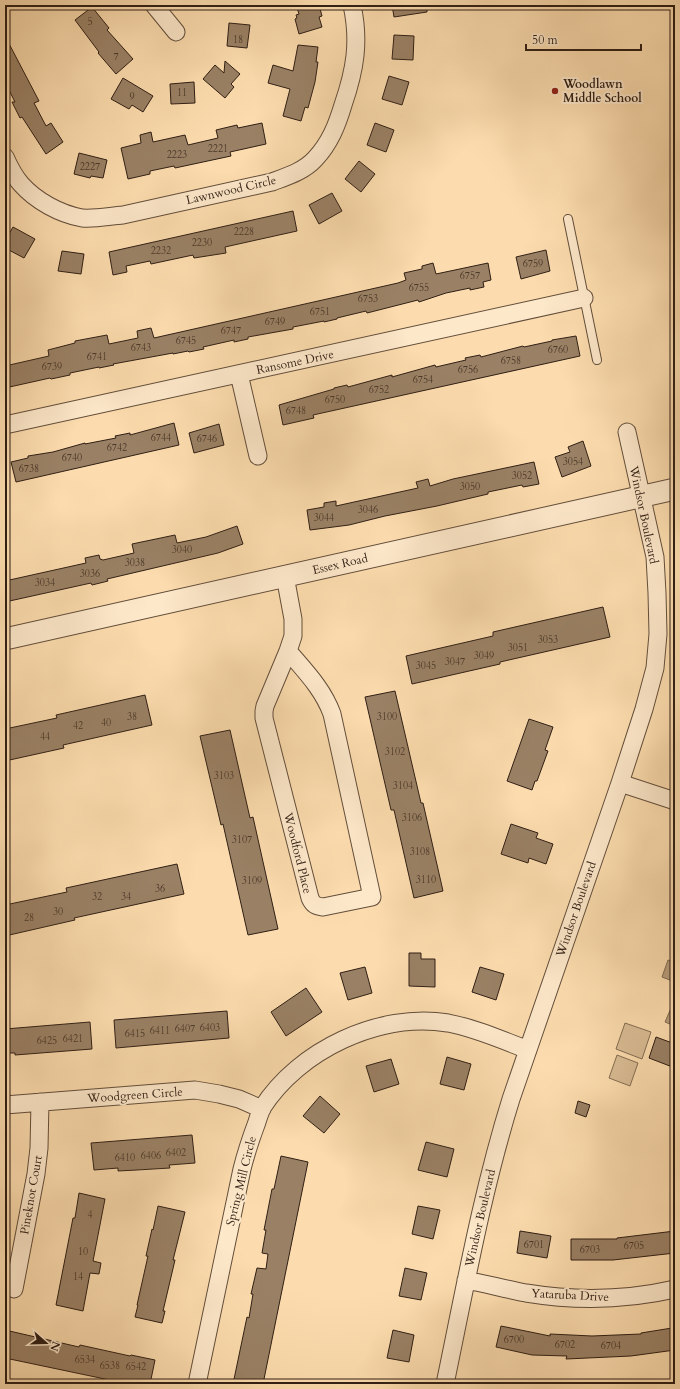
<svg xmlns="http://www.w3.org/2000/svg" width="680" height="1389" viewBox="0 0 680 1389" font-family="Cardo,serif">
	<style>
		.green { fill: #d9bc94; stroke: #846e54 }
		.water { fill: #b79c7a; stroke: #816a52 }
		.building { fill: #9a8165; stroke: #301f15 }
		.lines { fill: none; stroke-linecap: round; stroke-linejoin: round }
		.service-casing { stroke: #634e3b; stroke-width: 10 }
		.minor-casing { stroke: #634e3b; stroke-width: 19 }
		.tertiary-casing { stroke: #634e3b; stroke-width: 23 }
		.service { stroke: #fde8ca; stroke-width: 8 }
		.minor { stroke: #fde8ca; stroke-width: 17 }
		.tertiary { stroke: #fde8ca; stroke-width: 21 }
		.poi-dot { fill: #8f2418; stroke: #fde8ca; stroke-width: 1.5 }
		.labels { text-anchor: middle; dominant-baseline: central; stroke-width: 4; stroke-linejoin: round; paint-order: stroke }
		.number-label { font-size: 10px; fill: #4a3829 }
		.poi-label { font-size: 12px; font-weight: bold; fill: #301f15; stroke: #fde8ca; text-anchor: start }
		.street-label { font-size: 12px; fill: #301f15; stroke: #fde8ca }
	</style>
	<rect width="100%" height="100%" fill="#fcdcae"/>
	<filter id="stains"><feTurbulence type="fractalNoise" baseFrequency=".005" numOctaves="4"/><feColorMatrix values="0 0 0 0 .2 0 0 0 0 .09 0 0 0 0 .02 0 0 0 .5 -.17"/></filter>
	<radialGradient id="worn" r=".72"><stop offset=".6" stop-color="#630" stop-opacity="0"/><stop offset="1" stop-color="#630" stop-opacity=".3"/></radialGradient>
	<!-- green -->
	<path class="green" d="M625 1023 651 1032 642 1059 616 1049Z
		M617 1055 638 1063 630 1086 609 1078Z"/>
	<!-- water -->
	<path class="water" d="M668 960 675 962V982L662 977Z
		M675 999V1026L665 1022Z"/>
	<!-- building -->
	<path class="building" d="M296 5H319L322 16 319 17 322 27 299 34 295 19 297 18 296 15 299 14Z
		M392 5H427V12L394 17Z
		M92 7 109 28 107 30 133 59 116 74 98 53 99 52 75 20Z
		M229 23 250 25 247 48 227 46Z
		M394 35 414 36 413 60 392 59Z
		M5 36 39 101 34 103 46 126 51 123 63 142 46 154 22 117 20 118 12 102H15L5 82Z
		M298 45 318 47 316 62H318L315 82 308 108 305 107 301 121 283 116 290 89 268 83 273 65 293 71Z
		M225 61 240 74 231 84 234 87 225 98 203 79 215 65 224 73Z
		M389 76 409 82 402 105 382 99Z
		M123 78 153 96 143 112 132 105 129 109 111 99Z
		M194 82 195 103 171 104 170 84Z
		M262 123 266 144 230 152 231 156 175 168 174 166 150 171V174L128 179 121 148 141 143 140 135 151 132 153 142 185 135 188 145 218 138 216 130 237 125 238 128Z
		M375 123 394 130 386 152 367 145Z
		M79 153 107 160 103 178 91 176 90 178 74 174Z
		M359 161 375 174 361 192 345 179Z
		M332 193 342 211 319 224 309 205Z
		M293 211 297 231 225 247 226 253 194 258 193 255 151 264 150 261 126 266 127 272 113 275 109 252Z
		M13 227 35 239 24 258 5 248V241Z
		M546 250 550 271 521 279 516 257Z
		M62 251 84 254 81 274 58 271Z
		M433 263 436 274 488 263 491 280 483 282 484 287 470 290V288L446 293 419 302 418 300 367 313 366 311 337 318V319L324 322V321L293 327V329L248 337V339L234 342V340L203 347 204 349 189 352 188 351 173 354V353L113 364 114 365 99 368V367L70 373V375L51 379 50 378 5 388V366L49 356 48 350 75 343V341L107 335 109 344 138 338 137 331 151 328 154 338 398 283 406 280 404 273 422 269V266Z
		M576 336 580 356 313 415 314 418 283 425 279 405 334 389V388L347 385 348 387 392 375V377L435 365 436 367 466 360 465 358 480 355 481 357 523 346 524 347 552 341V340Z
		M174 423 179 445 16 482 11 462 28 458V456L53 452 85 443V444L116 438 115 436 130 433V435Z
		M219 424 224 445 194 453 189 433Z
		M583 441 591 466 562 477 555 457 570 452 568 447Z
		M534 462 539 484 523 487 522 485 488 492V494L437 506 385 516 349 525 310 530 307 510 324 507V503L336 501V506L418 488 416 482 428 479 430 486 453 479Z
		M237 526 243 544 218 553 107 579 108 581 92 585 91 583 5 602V581L86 563 85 558 99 555 100 559 103 560 134 553 132 544 175 535 177 543 206 537Z
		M603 607 610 637 500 662V664L412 684 406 656 493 636V632Z
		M395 691 421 803H423L443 891 414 898 394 810H391L365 697Z
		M145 695 152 725 63 745 64 748 5 761V729L57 718 56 715Z
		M529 719 553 727 545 750 548 751 537 781H535L532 790 507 781Z
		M230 730 250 818 253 817 278 929 248 935 223 824 221 825 200 736Z
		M511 824 538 833 536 838 553 844 546 864 529 858 528 863 501 854Z
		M177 864 184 894 74 918 75 920 5 936V905L67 892 66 888Z
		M409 953H421V959H435V987L409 986Z
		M365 967 372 993 348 1000 340 973Z
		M480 967 504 974 496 1000 472 992Z
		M306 988 322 1012 286 1036 271 1012Z
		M227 1011 229 1038 116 1048 114 1020Z
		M90 1022 92 1049 15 1055V1053H5V1029Z
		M656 1037 675 1044V1068L649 1058Z
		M447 1057 471 1064 464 1090 440 1084Z
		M391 1059 399 1084 374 1092 366 1066Z
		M320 1096 340 1114 324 1133 303 1116Z
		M578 1101 590 1105 586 1117 575 1113Z
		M192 1135 195 1163 169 1165 170 1168 137 1170 118 1171V1168L94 1170 91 1143Z
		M426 1142 454 1149 447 1177 418 1170Z
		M281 1156 308 1162 263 1384H233L247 1317 249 1318 253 1294H251L257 1268 266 1269 268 1254 262 1253 266 1230H264L272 1189H274Z
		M79 1193 105 1199 93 1261 101 1263 99 1274 90 1273 83 1311 56 1305 73 1218H75Z
		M158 1206 185 1212 173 1260H175L163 1311H165L162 1323 135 1317 138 1305H137L148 1256H146L152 1229 153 1230Z
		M418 1206 440 1210 433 1239 412 1234Z
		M520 1231 551 1236 547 1258 517 1253Z
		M675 1231V1253L613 1260H571V1239H617V1238Z
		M405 1268 427 1273 421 1300 399 1296Z
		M501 1326 550 1336V1334L592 1336 641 1334V1333L672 1328 675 1350 631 1356 566 1359 567 1356 532 1355 496 1347Z
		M5 1330 79 1347 80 1345 130 1356 131 1355 155 1360 150 1384H135L124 1382V1383L5 1358Z
		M393 1330 414 1335 409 1362 387 1358Z"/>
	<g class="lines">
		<defs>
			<path id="service" d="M568 219 597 360"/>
			<path id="minor" d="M154 5 176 32
				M5 157C9 166 14 176 21 184 36 201 60 214 82 218 96 219 110 216 123 215L272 182C288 176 304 171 315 159 330 143 337 125 343 105 355 70 360 42 352 5
				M239 374 258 456
				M5 425 584 298
				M285 576 293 619V636L288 651C305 671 323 689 332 714L372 897 323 907C316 906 313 905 310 898L264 718V711L265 706 288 651
				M620 783 675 801
				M5 1105 195 1090 219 1094 239 1099 262 1109
				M466 1280C486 1284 506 1289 526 1293 575 1301 627 1300 675 1289
				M14 1289 36 1174 39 1148 40 1102
				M197 1384 242 1169C246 1153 251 1138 257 1122 258 1118 260 1113 262 1108 299 1050 379 1012 448 1023 475 1028 502 1040 528 1050
				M445 1384C465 1288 482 1192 511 1099L620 783 644 709 655 668 658 634 657 593 655 557 627 432"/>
			<path id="tertiary" d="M5 639 675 489"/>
		</defs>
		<!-- service casing -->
		<use href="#service" class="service-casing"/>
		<!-- minor casing -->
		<use href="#minor" class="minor-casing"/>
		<!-- tertiary casing -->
		<use href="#tertiary" class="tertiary-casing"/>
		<!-- service -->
		<use href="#service" class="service"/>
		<!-- minor -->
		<use href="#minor" class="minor"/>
		<!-- tertiary -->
		<use href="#tertiary" class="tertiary"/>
	</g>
	<!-- markers -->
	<circle class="poi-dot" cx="555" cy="91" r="4"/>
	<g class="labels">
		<!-- number labels -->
		<g class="number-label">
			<text x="90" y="22">5</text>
			<text x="238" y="40">18</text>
			<text x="116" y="57">7</text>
			<text x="182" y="93">11</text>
			<text x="132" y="97">9</text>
			<text x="218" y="149">2221</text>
			<text x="177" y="155">2223</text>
			<text x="90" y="167">2227</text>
			<text x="244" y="232">2228</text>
			<text x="202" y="243">2230</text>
			<text x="161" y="251">2232</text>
			<text x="533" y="264">6759</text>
			<text x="470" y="276">6757</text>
			<text x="419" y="288">6755</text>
			<text x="368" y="299">6753</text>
			<text x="320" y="312">6751</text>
			<text x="275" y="322">6749</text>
			<text x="231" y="331">6747</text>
			<text x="186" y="341">6745</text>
			<text x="141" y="348">6743</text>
			<text x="558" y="350">6760</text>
			<text x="97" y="357">6741</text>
			<text x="511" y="361">6758</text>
			<text x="52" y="367">6739</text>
			<text x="468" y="370">6756</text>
			<text x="423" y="380">6754</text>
			<text x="379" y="390">6752</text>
			<text x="335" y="400">6750</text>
			<text x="296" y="411">6748</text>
			<text x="161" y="438">6744</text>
			<text x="207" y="439">6746</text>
			<text x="117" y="448">6742</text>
			<text x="72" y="458">6740</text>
			<text x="573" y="462">3054</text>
			<text x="29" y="469">6738</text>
			<text x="522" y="476">3052</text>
			<text x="470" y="487">3050</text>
			<text x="368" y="510">3046</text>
			<text x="324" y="518">3044</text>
			<text x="182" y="550">3040</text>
			<text x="135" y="563">3038</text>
			<text x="90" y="574">3036</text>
			<text x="45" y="583">3034</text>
			<text x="548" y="640">3053</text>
			<text x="518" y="648">3051</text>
			<text x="484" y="656">3049</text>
			<text x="455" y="662">3047</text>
			<text x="426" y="666">3045</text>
			<text x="132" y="717">38</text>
			<text x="387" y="717">3100</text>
			<text x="106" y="723">40</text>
			<text x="78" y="726">42</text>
			<text x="45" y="737">44</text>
			<text x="395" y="752">3102</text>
			<text x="224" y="776">3103</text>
			<text x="403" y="786">3104</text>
			<text x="412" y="818">3106</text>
			<text x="242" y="840">3107</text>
			<text x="420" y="852">3108</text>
			<text x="426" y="880">3110</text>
			<text x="252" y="881">3109</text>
			<text x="160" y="889">36</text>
			<text x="97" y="897">32</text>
			<text x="126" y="897">34</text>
			<text x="58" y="912">30</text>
			<text x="29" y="918">28</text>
			<text x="210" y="1028">6403</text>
			<text x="185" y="1029">6407</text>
			<text x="160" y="1031">6411</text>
			<text x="135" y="1034">6415</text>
			<text x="73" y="1039">6421</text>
			<text x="47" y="1041">6425</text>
			<text x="176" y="1153">6402</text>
			<text x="151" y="1156">6406</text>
			<text x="125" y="1158">6410</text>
			<text x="90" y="1215">4</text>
			<text x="534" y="1245">6701</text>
			<text x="634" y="1246">6705</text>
			<text x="590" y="1250">6703</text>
			<text x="83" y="1252">10</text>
			<text x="78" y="1277">14</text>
			<text x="514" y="1340">6700</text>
			<text x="565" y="1345">6702</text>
			<text x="611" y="1346">6704</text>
			<text x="85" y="1360">6534</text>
			<text x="110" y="1366">6538</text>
			<text x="136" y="1367">6542</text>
		</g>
		<!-- poi labels -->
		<g class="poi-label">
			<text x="563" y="84">Woodlawn<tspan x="563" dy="14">Middle School</tspan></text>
		</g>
		<!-- street labels -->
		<g class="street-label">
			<text transform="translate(231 190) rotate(-13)">Lawnwood Circle</text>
			<text transform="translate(295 362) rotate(-12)">Ransome Drive</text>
			<text transform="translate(644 515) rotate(78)">Windsor Boulevard</text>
			<text transform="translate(340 564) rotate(-13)">Essex Road</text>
			<text transform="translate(298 853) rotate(76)">Woodford Place</text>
			<text transform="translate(576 909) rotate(-71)">Windsor Boulevard</text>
			<text transform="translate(135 1095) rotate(-4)">Woodgreen Circle</text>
			<text transform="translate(241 1181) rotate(-76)">Spring Mill Circle</text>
			<text transform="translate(31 1195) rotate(-80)">Pineknot Court</text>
			<text transform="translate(480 1218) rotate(-77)">Windsor Boulevard</text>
			<text transform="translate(570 1295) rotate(3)">Yataruba Drive</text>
		</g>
	</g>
	<!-- margin -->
	<rect width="680" height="1389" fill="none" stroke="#fcdcae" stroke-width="20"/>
	<rect x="6" y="6" width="668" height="1377" fill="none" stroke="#301f15" stroke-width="2"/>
	<rect x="10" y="10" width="660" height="1369" fill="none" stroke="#301f15"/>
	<!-- north arrow -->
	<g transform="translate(46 1343) rotate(110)" stroke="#fde8ca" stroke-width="3" paint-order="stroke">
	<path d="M0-3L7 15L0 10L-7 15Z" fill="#301f15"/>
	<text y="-6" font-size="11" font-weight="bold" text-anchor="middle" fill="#301f15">N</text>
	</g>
	<!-- scale -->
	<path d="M526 44v6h115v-6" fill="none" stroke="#301f15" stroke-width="2"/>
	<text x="532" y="44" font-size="12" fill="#301f15" stroke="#fde8ca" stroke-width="3" paint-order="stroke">50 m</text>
	<rect width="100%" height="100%" filter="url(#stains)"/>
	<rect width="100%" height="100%" fill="url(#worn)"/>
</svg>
